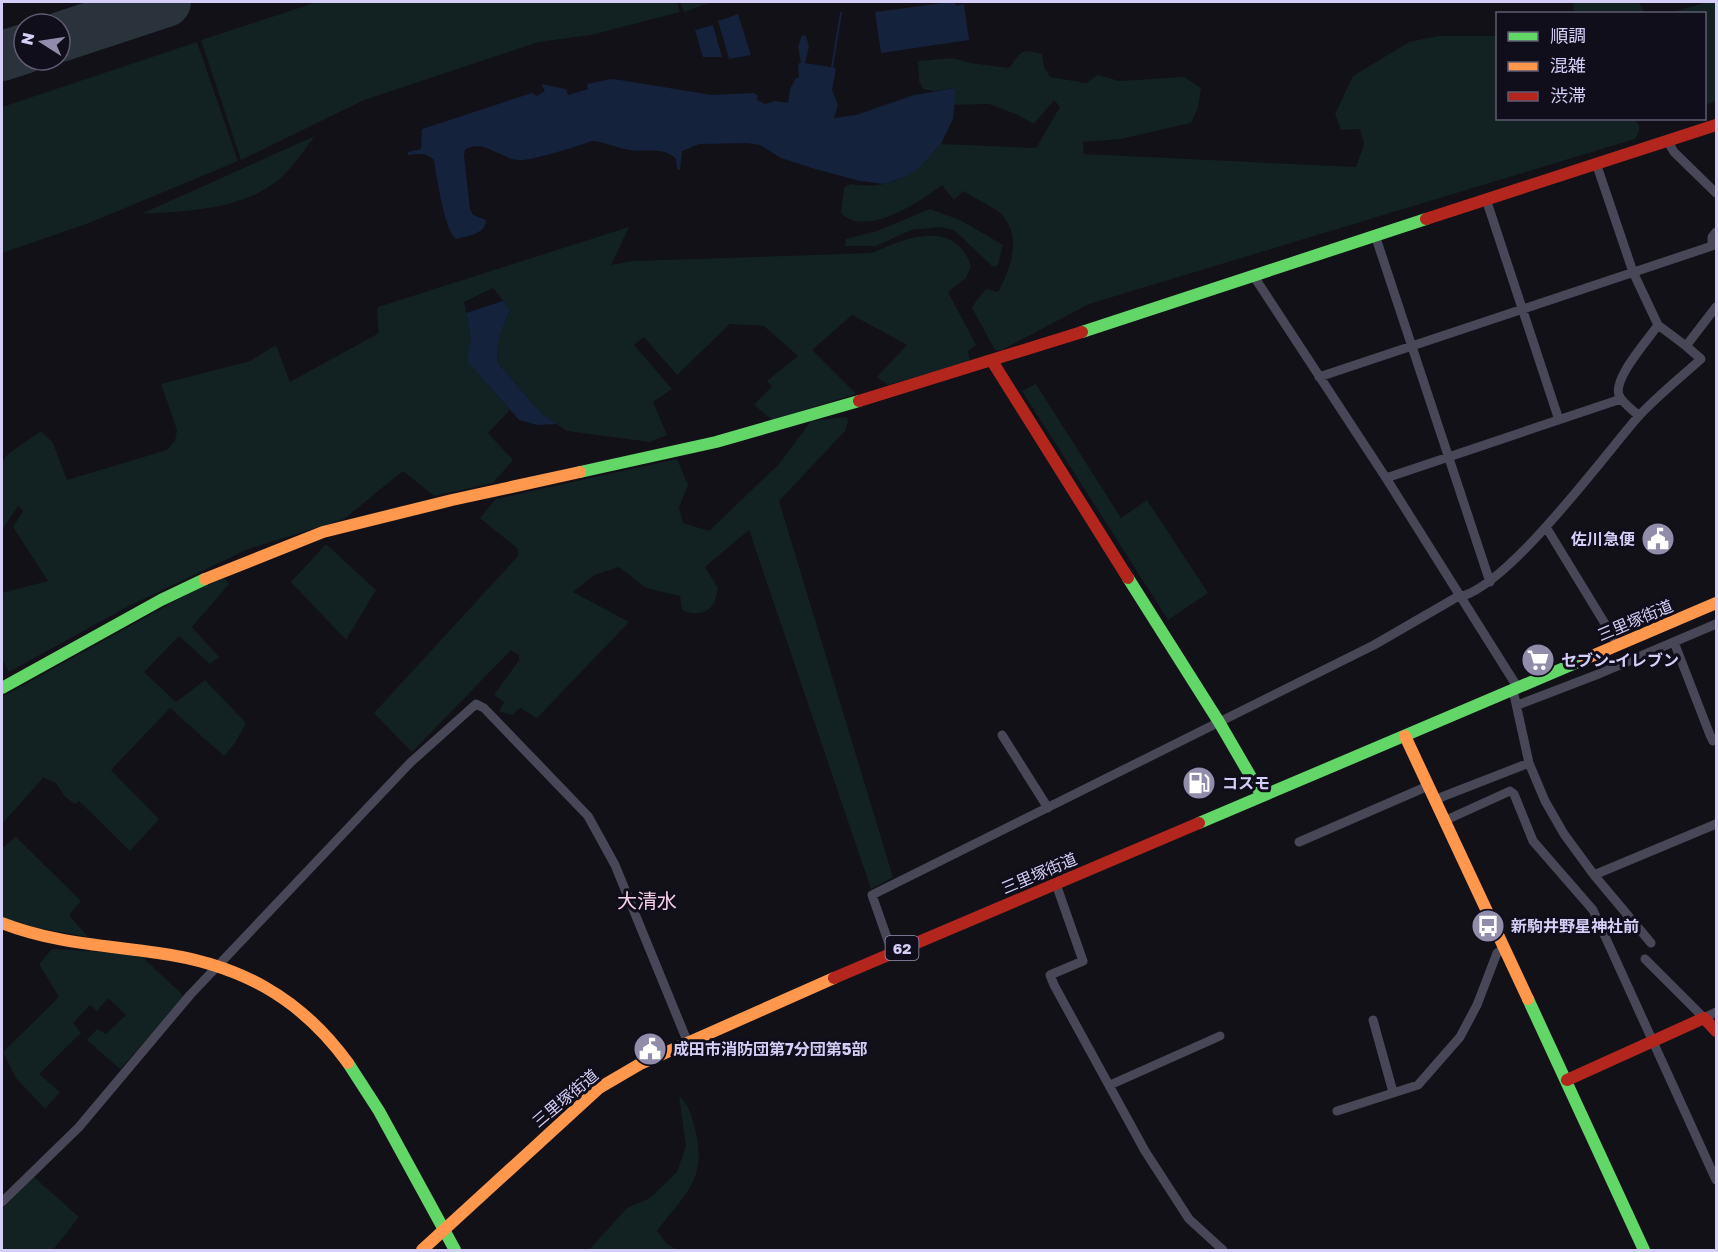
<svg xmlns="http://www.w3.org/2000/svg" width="1718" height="1252" viewBox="0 0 1718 1252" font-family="'Golos Text','Noto Sans JP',sans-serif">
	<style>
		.green { fill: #122122 }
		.water { fill: #14223b }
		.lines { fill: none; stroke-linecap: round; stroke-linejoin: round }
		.stream { stroke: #14223b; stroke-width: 2 }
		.runway { stroke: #2a323b; stroke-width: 50 }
		.street { stroke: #484758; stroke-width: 9 }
		.fast { stroke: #63d668; stroke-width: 12 }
		.slow { stroke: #ff974d; stroke-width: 12 }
		.jam { stroke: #b3261e; stroke-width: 12 }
		.labels { text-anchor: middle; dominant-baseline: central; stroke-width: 6; stroke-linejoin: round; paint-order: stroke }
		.shield { fill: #100e1b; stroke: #9a95b6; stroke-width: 1.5 }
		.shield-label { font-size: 15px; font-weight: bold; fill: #d5cff8 }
		.poi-label { font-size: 16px; font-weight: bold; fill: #d5cff8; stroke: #100e1b; text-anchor: start }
		.street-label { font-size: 16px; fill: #d5cff8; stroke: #100e1b }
		.quarter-label { font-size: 20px; fill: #f9d0e9; stroke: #100e1b }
	</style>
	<rect width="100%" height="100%" fill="#121118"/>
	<!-- green -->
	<path class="green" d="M317 2H677L680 12 591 35 539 42 364 100 241 160 201 40Z
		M680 2H712L684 12Z
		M1573 2H1639L1644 13H1574Z
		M1707 2H1716V101L1705 105 1704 14 1670 13Z
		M1438 36H1497L1498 118 1634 119C1642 126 1640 131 1635 139L1089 304 1002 350H995L972 308 976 301 986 289 998 292C1011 268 1023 235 1000 213 990 204 974 199 963 191L954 200 942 185C921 201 865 239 841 213L844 188 850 184C892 191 915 174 941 144L1036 148 1060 107 1054 100 1034 124 1018 115 989 104 953 105 955 88 934 91 923 89 919 81 918 61 952 58 970 63 1009 68C1021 52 1021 48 1042 54L1044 67 1050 77 1086 83 1098 75 1119 81 1184 77 1201 88 1198 108 1191 123 1120 139 1083 142 1084 154 1356 167 1364 144 1360 129 1341 130 1335 114 1353 76 1409 42Z
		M197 42 238 161 89 223 2 253V107Z
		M315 136C305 149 295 164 283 176 246 210 188 211 141 214Z
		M930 209 960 220 1003 245 998 264 995 267 992 266 954 230 940 227 911 230 876 246H845L846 239 877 231Z
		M629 227 611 265 633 261 873 253C905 237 956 219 971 266L966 278 948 292 976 345 968 351 970 361 888 385 877 377 907 345 852 315 812 350 856 394 772 420 754 405 772 386 767 381 798 356 764 326 730 324 677 375 644 337 634 345 672 389 653 402 667 435 650 442 567 431 542 414 497 362 498 341 510 310 493 288 464 302 471 339 468 361 510 410 488 433 513 460 493 483 434 496 403 471 344 519 248 549 125 608 9 672 2 659V593L48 581 13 527 23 511 18 506 2 530V462L8 454 41 431 53 443 67 480 167 450 175 441 177 430 161 384 250 361 276 345 290 382 379 333 377 311 378 307Z
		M1036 384 1121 518 1147 500 1208 593 1168 620 1022 391Z
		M847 417 848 422 845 431 779 501 893 877 871 889 749 530 705 567 718 588C717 592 716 599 714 603 707 615 693 615 682 610L680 596 646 588 619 567 594 575 573 592 629 622 537 718 520 708 512 715 499 711 504 702 494 695 519 660V655L511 650 412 752 374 713 518 556V549L480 518 496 499 677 459 688 485 679 507 683 523 709 531 779 464 811 421Z
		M326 544 376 590 346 640 291 582Z
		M222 575 229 584 192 627 219 657 210 664 179 636 144 672 176 702 205 680 246 723 235 743 224 756 170 708 111 770 159 819 130 851 79 801 75 804 65 797 56 783 42 777V779L2 824V697Z
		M16 837 81 901 69 915 88 937 15 924 2 917V848Z
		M52 949 139 954 185 997 120 1069 87 1040 97 1029 106 1034 126 1015 108 998 97 1011 90 1005 73 1023 81 1033 39 1074 60 1092 45 1109 16 1078 3 1052 59 997 39 964Z
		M679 1096C689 1105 692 1116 695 1129 708 1180 685 1193 657 1231L668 1245 678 1250H589L627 1208 650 1198 677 1172 686 1146Z
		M34 1177 79 1217 53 1250H2V1209Z"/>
	<!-- water -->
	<path class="water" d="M951 2H955L956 6 964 4 969 40 881 53 875 12Z
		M738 14 751 55 729 59 718 21Z
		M713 25 722 57H703L695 30Z
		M802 35 806 36 809 47 805 63 836 68 832 90 838 105 834 118 856 115 914 95 956 88 953 119 941 144 919 168 907 176 885 184 860 181 815 169 781 158 760 145 748 143 699 144 682 151 680 170 677 169 676 159C672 155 669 153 664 152 653 149 641 152 630 150 616 148 606 142 592 141 579 146 531 161 519 160 501 159 482 138 465 150L464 156 470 209 473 215 486 220C486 234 468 236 456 239 445 232 436 175 434 160 425 152 419 154 408 155V152L421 149 422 129 532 93 537 96 545 91 541 84 566 89 568 95 588 89 587 84 611 79 620 80 712 95 754 93 758 96 757 100 765 104 775 101 788 103 790 89 796 78H799L798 64 801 62 798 47Z
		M503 301 510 310 498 341 497 362 542 414 557 424 537 425 519 420 467 361 471 339 466 313Z"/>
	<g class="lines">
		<!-- stream -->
		<path class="stream" d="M832 67 841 13"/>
		<!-- runway -->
		<path class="runway" d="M60 37 166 2
			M2 56 24 49"/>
		<!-- street -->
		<path class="street" d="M1668 142 1674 152 1716 193
			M1596 163 1633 272 1658 325
			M1486 199 1559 420
			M1375 235 1490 582
			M1253 275 1386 478 1518 688
			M1319 377 1712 246V237L1716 232
			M1639 416C1633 410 1622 403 1619 395 1613 378 1648 340 1658 325L1686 346
			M1386 478 1621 399
			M1546 527 1618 645
			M1674 642 1710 735 1713 741 1716 739
			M1513 690 1529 763 1545 801 1564 834 1594 875 1651 943
			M1518 705 1596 675 1716 624
			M1002 735 1048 808
			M1434 800 1529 763
			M1444 821 1510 791 1514 794 1533 841 1593 910 1716 1180
			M1299 842 1428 786
			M1594 875 1716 824
			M1056 884 1083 961 1050 975 1054 985 1145 1151 1189 1219 1223 1250
			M892 952 872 895 1374 645 1457 597C1504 592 1603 457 1637 418 1656 397 1680 378 1701 359L1686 346 1716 307
			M1645 959 1704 1018 1716 1012
			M1373 1020 1393 1092
			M1110 1085 1220 1036
			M1337 1111 1418 1085 1460 1037 1477 1005 1497 953 1503 949
			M2 1202 79 1127 190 995 411 762 476 704 484 708 588 816 615 865 688 1043"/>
		<!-- fast -->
		<path class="fast" d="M1082 332 1426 219
			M580 472 716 442 859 401
			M1128 578 1219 722 1262 796
			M2 688 161 600 205 579
			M1199 823 1585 659
			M1528 999 1644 1250
			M348 1063 379 1111 455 1250"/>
		<!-- slow -->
		<path class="slow" d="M205 579 323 532 452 500 580 472
			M1585 659 1716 603
			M1405 736 1528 999
			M2 923C53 943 104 945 158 953 239 964 300 997 348 1063
			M422 1250 599 1088 640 1064 834 978"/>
		<!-- jam -->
		<path class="jam" d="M1426 219 1716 125
			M992 361 1128 578
			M859 401 1082 332
			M834 978 1199 823
			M1567 1080 1704 1018 1716 1031"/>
	</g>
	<!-- icons -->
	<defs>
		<symbol id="civic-disc" viewBox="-11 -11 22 22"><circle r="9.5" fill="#918caa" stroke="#100e1b"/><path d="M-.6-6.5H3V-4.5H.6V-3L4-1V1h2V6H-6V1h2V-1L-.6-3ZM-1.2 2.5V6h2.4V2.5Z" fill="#fff"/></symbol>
		<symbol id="supermarket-disc" viewBox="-11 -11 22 22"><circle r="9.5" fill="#918caa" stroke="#100e1b"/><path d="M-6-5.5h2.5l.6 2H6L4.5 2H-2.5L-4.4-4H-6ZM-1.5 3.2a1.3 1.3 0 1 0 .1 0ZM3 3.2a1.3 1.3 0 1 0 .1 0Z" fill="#fff"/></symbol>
		<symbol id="fuel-disc" viewBox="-11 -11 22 22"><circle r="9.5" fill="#918caa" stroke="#100e1b"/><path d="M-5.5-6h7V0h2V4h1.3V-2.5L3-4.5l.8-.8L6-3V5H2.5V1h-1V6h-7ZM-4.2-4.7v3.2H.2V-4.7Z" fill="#fff"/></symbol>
		<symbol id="bus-disc" viewBox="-11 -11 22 22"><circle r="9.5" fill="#918caa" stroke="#100e1b"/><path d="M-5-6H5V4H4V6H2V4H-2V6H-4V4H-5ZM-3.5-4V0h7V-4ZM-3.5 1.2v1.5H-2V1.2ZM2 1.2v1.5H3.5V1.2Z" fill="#fff"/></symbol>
	</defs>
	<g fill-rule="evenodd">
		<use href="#civic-disc" x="1639" y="520" width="38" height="38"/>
		<use href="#supermarket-disc" x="1519" y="641" width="38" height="38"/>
		<use href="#fuel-disc" x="1180" y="764" width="38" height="38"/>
		<use href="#bus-disc" x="1469" y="907" width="38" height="38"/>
		<use href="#civic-disc" x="631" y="1030" width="38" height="38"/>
	</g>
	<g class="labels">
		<!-- shield labels -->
		<rect class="shield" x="885.5" y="936" width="33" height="24" rx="4.5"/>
		<g class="shield-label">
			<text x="902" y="948">62</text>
		</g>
		<!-- poi labels -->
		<g class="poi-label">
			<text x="1635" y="539" text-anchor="end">佐川急便</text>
			<text x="1561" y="660">セブン-イレブン</text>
			<text x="1222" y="783">コスモ</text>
			<text x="1511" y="926">新駒井野星神社前</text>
			<text x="673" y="1049">成田市消防団第7分団第5部</text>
		</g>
		<!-- street labels -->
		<g class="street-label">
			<text transform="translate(1635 620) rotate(-23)">三里塚街道</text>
			<text transform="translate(1039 873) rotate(-23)">三里塚街道</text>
			<text transform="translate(565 1098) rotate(-40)">三里塚街道</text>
		</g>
		<!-- quarter labels -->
		<g class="quarter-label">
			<text x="647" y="900">大清水</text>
		</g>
	</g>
	<!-- border -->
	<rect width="1718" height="1252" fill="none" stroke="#d5cff8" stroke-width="6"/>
	<!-- legend -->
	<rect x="1496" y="12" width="210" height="108" fill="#100e1b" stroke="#5f5b73" stroke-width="1.5"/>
	<rect x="1508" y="32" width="30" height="9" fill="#63d668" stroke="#5f5b73" stroke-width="1.5"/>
	<text x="1550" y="42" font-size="18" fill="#d5cff8">順調</text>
	<rect x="1508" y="62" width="30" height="9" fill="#ff974d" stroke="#5f5b73" stroke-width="1.5"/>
	<text x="1550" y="72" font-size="18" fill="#d5cff8">混雑</text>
	<rect x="1508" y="92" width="30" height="9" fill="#b3261e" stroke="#5f5b73" stroke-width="1.5"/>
	<text x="1550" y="102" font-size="18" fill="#d5cff8">渋滞</text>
	<!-- north arrow -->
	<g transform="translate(42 42) rotate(282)"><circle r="28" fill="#100e1b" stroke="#5f5b73" stroke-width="1.5"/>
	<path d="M0-4.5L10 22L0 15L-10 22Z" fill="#918caa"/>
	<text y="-9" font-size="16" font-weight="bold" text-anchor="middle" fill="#d5cff8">N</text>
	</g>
</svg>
